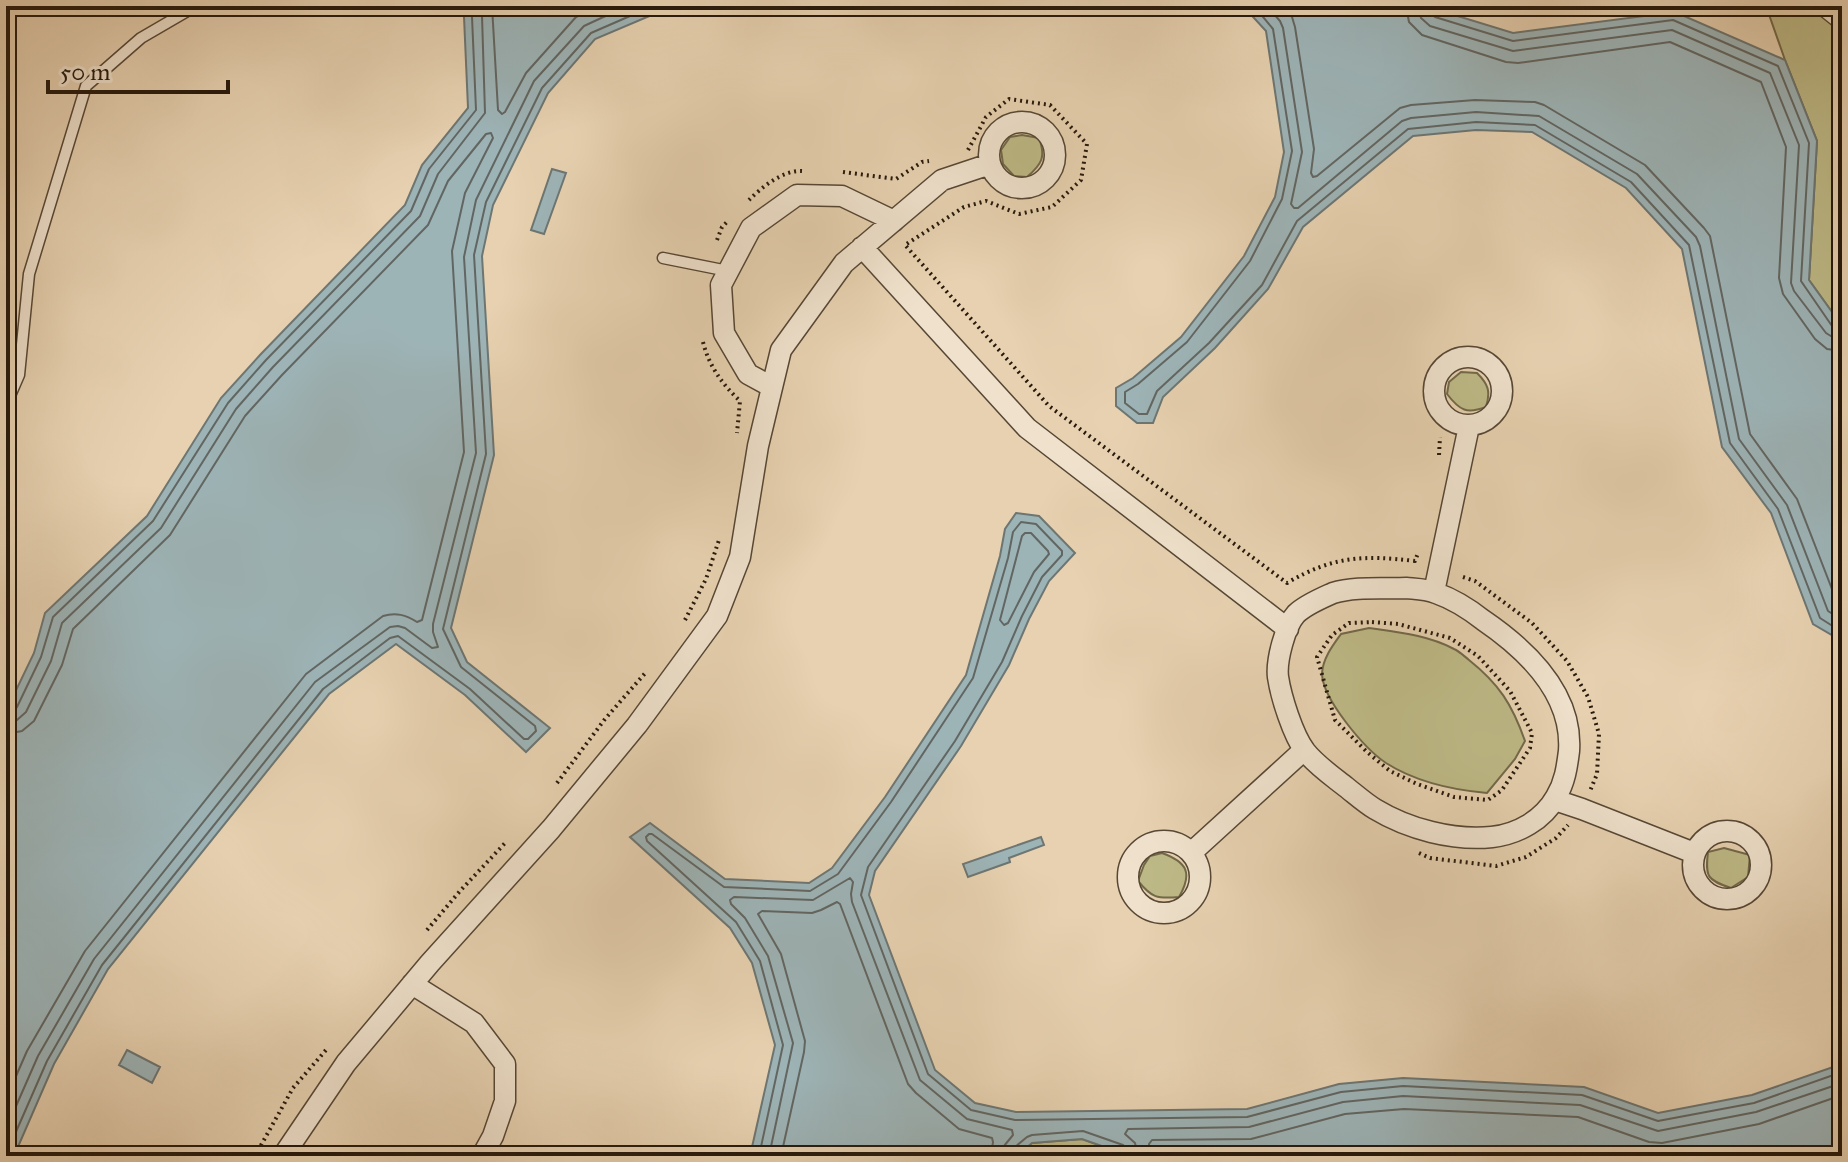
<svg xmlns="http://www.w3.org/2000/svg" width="1848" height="1162" viewBox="0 0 1848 1162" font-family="'IM FELL Great Primer',serif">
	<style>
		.green { fill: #bdb986; stroke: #726949; stroke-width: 2 }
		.water { fill: #9db4b7; stroke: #6d7673; stroke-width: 2 }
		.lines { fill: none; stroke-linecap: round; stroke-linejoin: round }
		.shore { stroke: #626662; stroke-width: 2 }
		.lane-casing { stroke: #564735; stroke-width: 13 }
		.street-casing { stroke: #564735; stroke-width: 23 }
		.path { stroke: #26190c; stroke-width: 4; stroke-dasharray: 2 4; stroke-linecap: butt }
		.lane { stroke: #efe1cc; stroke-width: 10 }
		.street { stroke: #efe1cc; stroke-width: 20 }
	</style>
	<rect width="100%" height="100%" fill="#e7d1b0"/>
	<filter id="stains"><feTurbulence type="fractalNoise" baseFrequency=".0025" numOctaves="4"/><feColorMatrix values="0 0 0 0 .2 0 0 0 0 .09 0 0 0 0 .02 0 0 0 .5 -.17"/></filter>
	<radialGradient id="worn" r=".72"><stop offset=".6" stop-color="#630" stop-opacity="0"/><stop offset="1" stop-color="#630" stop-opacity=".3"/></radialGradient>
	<!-- green -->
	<path class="green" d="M1766 6H1842V326L1809 280 1817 141 1785 60Z
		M1022 135 1039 138C1046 157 1042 164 1027 177L1014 176 1003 164 1001 150 1010 137Z
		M1461 372 1477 373C1488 384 1491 391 1486 407 1467 414 1460 411 1447 394L1449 382Z
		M1369 628C1397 632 1428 635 1454 649 1459 651 1464 656 1469 660 1499 684 1512 704 1525 741L1515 759 1487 793C1453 790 1416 782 1386 763 1365 749 1322 699 1322 673 1323 658 1333 645 1341 634Z
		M1724 848 1750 855 1748 877 1731 888C1707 880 1705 877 1708 852Z
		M1162 853C1187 862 1193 873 1179 897 1157 899 1152 898 1138 881L1144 865 1150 856Z
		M1082 1139 1130 1156H1017L1032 1143Z"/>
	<!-- water -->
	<path class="water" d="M461 6H673L595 39 548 93 493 205 482 256 494 455 451 628 467 662 550 728 526 752 465 695 396 644 329 694 108 969 54 1064 14 1156H6V711L34 653 45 613 147 516 221 398 260 355 405 205 422 165 468 108 464 17Z
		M1243 6H1425L1513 33 1675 12 1785 60 1817 141 1809 280 1842 326V641L1813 624 1771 513 1722 447 1682 249 1626 188 1532 132 1476 130 1413 136 1303 227 1268 289 1215 348 1163 397 1153 423H1137L1116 406V388L1133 378 1181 337 1244 256 1275 197 1284 152 1266 31Z
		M552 169 566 173 544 234 531 230Z
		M1016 513 1039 516 1075 553 1049 581 1029 619 1009 665 961 746 875 871 869 895 935 1070 975 1103 1016 1112 1247 1109 1339 1084 1403 1078 1584 1087 1658 1113 1752 1095 1842 1064V1156H1130L1082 1139 1032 1143 1017 1156H750L775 1045 752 963 730 928 630 837 650 823 725 879 809 883 832 868 885 797 966 675 1000 556 1005 529Z
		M1041 837 1044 845 1009 858 1010 862 968 877 963 864Z
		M127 1050 160 1067 152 1083 119 1065Z"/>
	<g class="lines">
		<!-- shore -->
		<path class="shore" d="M492 6 498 110 502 114 505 112 526 73 576 17 597 6
			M1254 6 1273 29 1292 151 1282 199 1250 261 1187 342 1138 384 1125 392V403L1139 414H1147L1157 391 1209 343 1262 285 1297 221 1408 129 1476 122 1535 125 1631 182 1689 245 1730 443 1778 509 1820 618 1842 632
			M1267 6 1280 21 1283 28 1302 152 1291 204 1294 208H1298L1402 121 1411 118 1476 112 1539 116 1637 174 1696 237 1700 246 1739 439 1787 505 1828 611 1842 620
			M1283 6 1292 17 1295 27 1314 149 1311 173 1313 177 1317 176 1400 108 1411 105 1475 100 1535 102 1544 105 1645 165 1704 228 1710 236 1750 434 1797 499 1837 602 1842 606
			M1406 6 1409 22 1422 35 1506 62 1518 63 1670 42 1761 82 1786 147 1779 278 1783 294 1815 339 1827 349 1842 351
			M1418 6 1421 18 1430 26 1513 51 1672 30 1770 73 1799 145 1791 283 1794 291 1826 333 1834 338 1842 339
			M1428 6 1430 13 1435 17 1513 41 1673 20 1778 66 1809 143 1801 281 1832 326 1837 329H1842
			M1025 533H1031L1048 551 1049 554 1034 572 1008 623 1004 625 1000 620 1022 536Z
			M6 712 13 711 17 707 41 657 53 617 153 521 228 403 266 360 411 211 429 169 476 110 472 17 469 6
			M6 722 17 720 26 712 51 661 62 623 161 528 236 409 273 367 420 216 438 174 485 113 482 16 480 6
			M6 734 22 731 34 721 62 665 73 629 170 535 245 416 282 375 428 225 448 181 486 134 491 133 493 138 465 193 452 251 464 452 422 620 417 622C406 615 396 612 383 616L306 674 85 951 27 1051 6 1099
			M6 1129 38 1056 94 959 315 682 390 627 398 626 405 628 432 648 438 647 433 632V624L476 453 464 257 476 200 534 81 584 26 627 6
			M7 1156 8 1150 47 1061 102 965 323 689 390 638 398 636 470 689 524 739H528L536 731 535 726 461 667 443 629 486 454 474 255 486 202 542 88 591 33 653 6
			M759 1156 783 1045 760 961 736 922 647 841 646 837 649 834H652L724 887 810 891 838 874 891 802 973 678 1008 558 1013 532 1021 522 1036 524 1062 551V555L1042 577 1022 616 1002 662 955 741 868 867 861 895 928 1074 971 1110 1015 1120 1247 1117 1341 1092 1403 1086 1582 1095 1658 1121 1754 1103 1842 1072
			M769 1156 793 1043 768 956 745 918 731 904 730 900 734 897 813 900 850 878 853 882 851 894 852 902 920 1080 967 1119 1012 1130 1013 1135 1004 1146 1003 1156
			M781 1156 804 1052 805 1041 781 954 758 914 762 911 812 913 821 910 837 902 840 904 908 1084 916 1093 959 1129 992 1138 993 1142 991 1156
			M1013 1156 1015 1147 1027 1137 1032 1135 1083 1131 1123 1145 1127 1149 1128 1156
			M1138 1156 1135 1143 1125 1134 1128 1129 1249 1127 1343 1102 1403 1096 1580 1105 1658 1131 1756 1112 1842 1083
			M1150 1156 1149 1144 1152 1140 1251 1139 1345 1114 1404 1109 1578 1117 1649 1142 1662 1143 1759 1124 1842 1095"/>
		<defs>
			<path id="lane" d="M1817 6 1842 26
				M663 258 728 271
				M6 405 19 375 29 274 86 86 141 38 196 6"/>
			<path id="street" d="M989 155a33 33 0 1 1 66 0a33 33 0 1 1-66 0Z
				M862 247 1027 428 1288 629
				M1434 391a34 34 0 1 1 68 0a34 34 0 1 1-68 0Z
				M772 387 748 374 724 333 721 285 751 228 797 195 842 196 894 221
				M1406 588C1416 589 1427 589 1436 593 1453 599 1469 609 1483 620 1527 650 1573 693 1569 751 1567 767 1565 782 1556 797 1543 820 1518 834 1492 837 1453 841 1408 829 1375 809 1365 803 1355 794 1346 787 1332 776 1316 765 1305 751 1293 735 1281 697 1278 677 1276 661 1285 626 1296 614 1305 605 1322 598 1333 593 1355 586 1383 589 1406 588Z
				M1434 592 1469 426
				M1555 800 1582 809 1694 853
				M1693 865a34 34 0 1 1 68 0a34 34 0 1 1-68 0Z
				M1128 877a36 36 0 1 1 72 0a36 36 0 1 1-72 0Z
				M1191 853 1304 750
				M412 984 474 1023 505 1064V1101L493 1136 482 1156
				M283 1156 346 1063 430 963 551 829 637 725 717 616 740 557 758 446 781 350 844 263 942 180 990 164"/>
		</defs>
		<!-- lane casing -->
		<use href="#lane" class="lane-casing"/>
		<!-- street casing -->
		<use href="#street" class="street-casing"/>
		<!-- path -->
		<path class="path" d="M968 150 986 117 1009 99 1050 105 1087 144 1081 180 1052 207 1019 214 986 201 964 207 905 245 1049 406 1287 583C1333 556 1363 555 1415 561L1418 553
			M843 172 896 179 922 162 929 161
			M749 200C762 187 783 170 802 171
			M717 240 722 227 728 221
			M703 342C709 366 722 384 740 401L737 433
			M1439 455 1440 437
			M1463 577 1475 581 1532 623 1567 661 1588 697 1599 734 1597 774 1590 791
			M685 620 706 579 719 540
			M1372 622 1398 624 1450 638 1478 656 1510 691 1532 733 1530 748 1502 790 1488 800 1454 797 1417 784 1390 771 1367 752 1335 720 1317 657 1332 635 1349 623Z
			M557 783 605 719 647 671
			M1419 853 1430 858 1496 866 1526 857 1556 838 1568 825
			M427 930 460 891 507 841
			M255 1156 293 1088 326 1050"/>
		<!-- lane -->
		<use href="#lane" class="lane"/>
		<!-- street -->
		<use href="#street" class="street"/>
	</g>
	<!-- margin -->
	<rect width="1848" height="1162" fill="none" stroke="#e7d1b0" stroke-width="32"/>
	<rect x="8" y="8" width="1832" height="1146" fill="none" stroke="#26190c" stroke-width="4"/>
	<rect x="16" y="16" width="1816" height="1130" fill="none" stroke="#26190c" stroke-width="2"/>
	<!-- scale -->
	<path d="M48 80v12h180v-12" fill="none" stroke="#26190c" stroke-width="4"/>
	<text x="60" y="80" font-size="24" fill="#26190c" stroke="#efe1cc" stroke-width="6" paint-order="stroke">50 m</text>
	<rect width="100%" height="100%" filter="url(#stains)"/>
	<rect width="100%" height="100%" fill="url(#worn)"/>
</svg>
